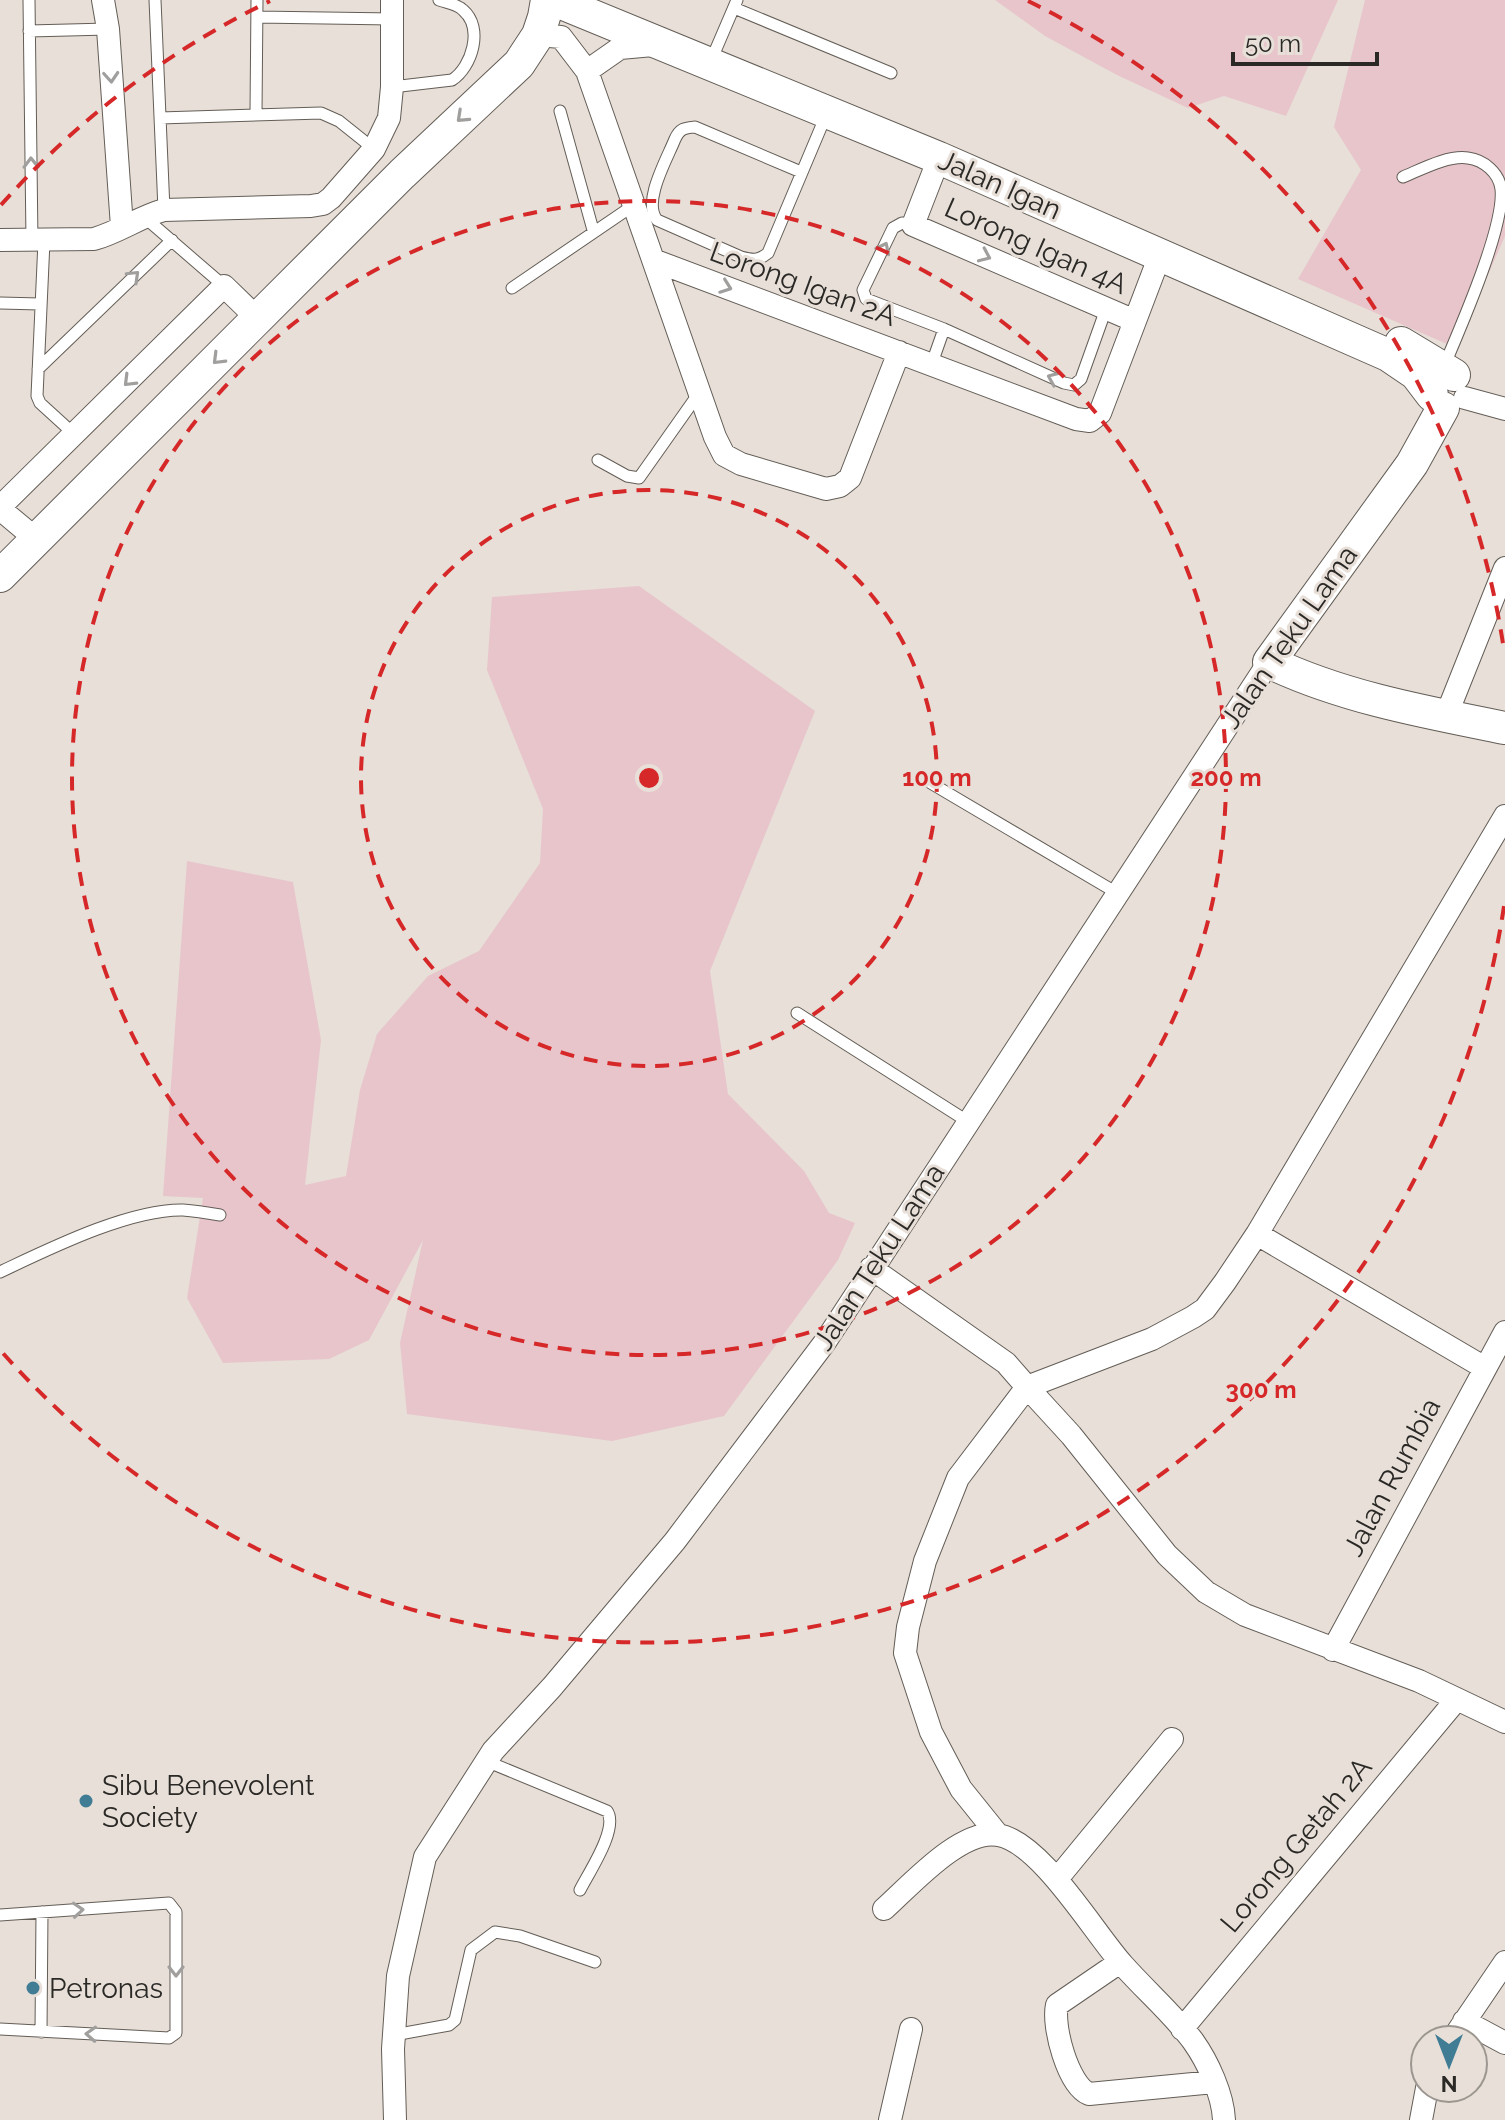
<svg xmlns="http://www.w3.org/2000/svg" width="1505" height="2120" viewBox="0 0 1505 2120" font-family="Raleway,sans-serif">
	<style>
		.green { fill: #e8c5cb }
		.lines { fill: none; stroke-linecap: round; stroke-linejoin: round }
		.lane-casing { stroke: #635d56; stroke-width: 13 }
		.street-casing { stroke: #635d56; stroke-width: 24 }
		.secondary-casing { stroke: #635d56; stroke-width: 34 }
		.lane { stroke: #fff; stroke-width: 11 }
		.street { stroke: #fff; stroke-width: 22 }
		.secondary { stroke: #fff; stroke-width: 32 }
		.oneway { stroke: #a09f9d }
		.ring { fill: none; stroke: #d62828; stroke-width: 4; stroke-dasharray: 14 10 }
		.poi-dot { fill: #407c94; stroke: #e7dfd8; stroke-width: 3 }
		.labels { text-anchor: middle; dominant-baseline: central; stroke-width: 6; stroke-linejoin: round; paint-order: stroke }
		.street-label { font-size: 28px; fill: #2b2926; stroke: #e7dfd8 }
		.poi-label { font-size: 28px; fill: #2b2926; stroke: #e7dfd8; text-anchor: start }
		.centre { fill: #d62828; stroke: #e7dfd8; stroke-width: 4 }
		.ring-label { font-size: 24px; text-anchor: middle; font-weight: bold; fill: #d62828; stroke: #e7dfd8; stroke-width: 6; stroke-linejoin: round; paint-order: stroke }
	</style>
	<rect width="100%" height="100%" fill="#e7dfd8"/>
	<!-- green -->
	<path class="green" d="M995 0H1338L1286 116 1224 96 1188 108 1117 75 1045 36Z
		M1365 0H1505V236L1456 348 1298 279 1361 170 1334 127Z
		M639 586 815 711 710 971 728 1094 804 1171 829 1213 855 1223 838 1260 724 1416 612 1441 407 1414 400 1343 423 1240 369 1340 329 1359 223 1363 187 1298 203 1198 163 1196 187 861 293 882 321 1040 305 1185 346 1176 360 1090 377 1034 428 976 479 951 540 863 543 809 487 670 492 597Z"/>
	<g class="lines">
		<defs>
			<path id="lane" d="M29 0 32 241
				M155 0 164 210
				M734 8 891 73
				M257 17 393 19
				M29 31 108 29
				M716 49 737 0
				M392 87 452 80C472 67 484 28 463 10 457 4 447 3 439 0
				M560 111 593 230
				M256 113 257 0
				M160 118 321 113 339 121 374 149
				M801 172 695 127C685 128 680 128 675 139 667 159 642 202 657 220L741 257C753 260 758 261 768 253L827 113
				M1403 177C1422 169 1448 155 1468 158 1484 160 1499 173 1501 189 1505 226 1461 326 1445 364
				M143 216 224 286
				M913 225 902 223 893 228 863 290 866 299 944 329 1064 383 1074 385 1081 379 1106 309
				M44 241 37 396 40 403 74 434
				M512 288 634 205
				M0 303 40 304
				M932 363 944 329
				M38 369 172 240
				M598 460 627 476 639 478 699 393
				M929 782 1117 893
				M797 1013 967 1121
				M0 1272C49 1249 129 1209 183 1210 195 1211 208 1213 220 1215
				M486 1761 607 1811C619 1828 589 1872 580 1890
				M0 1915 169 1903 176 1912V2033L169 2038 0 2029
				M41 2032 42 1912
				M394 2035 449 2025 455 2020 471 1950 495 1932 520 1936 595 1962"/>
			<path id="street" d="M103 0 108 29 122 227
				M538 35 561 37 587 71 715 437 724 455 741 464 826 489 840 486 850 478 899 352
				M587 71 620 48 653 45
				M939 158 913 225 1135 321
				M0 240 94 239C119 232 139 217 164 210L311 206 323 204 331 198 374 149 389 118 392 87V0
				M653 260 1076 419 1090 421 1100 413 1160 255
				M1465 398 1505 409
				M0 507 224 286 258 319
				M0 509 36 539
				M1446 716 1505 568
				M1257 1234 1485 1368
				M871 1268 1006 1363 1027 1387 1152 1339 1193 1317 1205 1309 1225 1282 1257 1234 1505 816
				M1333 1650 1505 1332
				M998 1835 961 1789 931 1732 905 1653 908 1627 925 1561 958 1478 1027 1387 1071 1435 1167 1555 1206 1592 1245 1615 1419 1681 1505 1722
				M1057 1879 1172 1739
				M884 1909C910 1886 961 1828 998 1835 1041 1842 1094 1933 1123 1965 1146 1991 1173 2014 1193 2041 1208 2062 1223 2095 1224 2120
				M1120 1962 1057 2005C1052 2026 1068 2085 1089 2094L1214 2082
				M1464 2021 1505 2043
				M1182 2029 1457 1699
				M1452 2040 1505 1962
				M395 2120 393 2049 398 1976 425 1857 493 1751 552 1687 675 1541 825 1342 1269 662
				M890 2120 911 2029
				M1421 2120 1427 2088"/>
			<path id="secondary" d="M554 0 939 158 1388 355 1416 374 1432 395
				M1401 343 1454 375
				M1443 408 1412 464 1269 662C1342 697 1425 712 1505 728
				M0 576 402 174 519 64 538 35 544 17 547 0"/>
		</defs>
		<!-- lane casing -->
		<use href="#lane" class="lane-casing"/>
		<!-- street casing -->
		<use href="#street" class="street-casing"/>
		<!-- secondary casing -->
		<use href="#secondary" class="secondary-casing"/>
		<!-- lane -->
		<use href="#lane" class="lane"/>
		<!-- street -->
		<use href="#street" class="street"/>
		<!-- secondary -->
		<use href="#secondary" class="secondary"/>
	</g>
	<!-- one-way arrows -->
	<defs><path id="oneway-chevron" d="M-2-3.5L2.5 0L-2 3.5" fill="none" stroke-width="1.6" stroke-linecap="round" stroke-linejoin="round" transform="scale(2)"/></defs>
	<g class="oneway">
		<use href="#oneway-chevron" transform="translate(111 77) rotate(86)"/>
		<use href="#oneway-chevron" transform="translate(462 117) rotate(137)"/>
		<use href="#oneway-chevron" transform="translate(31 163) rotate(-91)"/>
		<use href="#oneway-chevron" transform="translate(884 248) rotate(-64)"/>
		<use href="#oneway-chevron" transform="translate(985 256) rotate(24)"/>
		<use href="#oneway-chevron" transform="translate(134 276) rotate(-44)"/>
		<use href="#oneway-chevron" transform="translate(726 287) rotate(20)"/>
		<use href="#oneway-chevron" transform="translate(218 359) rotate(135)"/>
		<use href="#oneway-chevron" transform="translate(1053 378) rotate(-157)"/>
		<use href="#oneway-chevron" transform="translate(129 381) rotate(135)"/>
		<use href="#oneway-chevron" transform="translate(78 1910) rotate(-4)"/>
		<use href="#oneway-chevron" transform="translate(176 1971) rotate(90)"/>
		<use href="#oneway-chevron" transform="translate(91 2034) rotate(-177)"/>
	</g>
	<!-- distance rings -->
	<g class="ring">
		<circle cx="649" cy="778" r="288"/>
		<circle cx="649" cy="778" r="577"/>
		<path d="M1504 906A865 865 0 0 1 1 1351M1 205A865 865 0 0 1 270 1M1028 1A865 865 0 0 1 1504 650"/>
	</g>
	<!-- markers -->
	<g class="poi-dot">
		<circle cx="86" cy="1801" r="8"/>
		<circle cx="33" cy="1988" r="8"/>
	</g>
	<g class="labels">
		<!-- street labels -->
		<g class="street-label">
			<text transform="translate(1000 185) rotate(24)">Jalan Igan</text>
			<text transform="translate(1036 246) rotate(24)">Lorong Igan 4A</text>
			<text transform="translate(803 284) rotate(20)">Lorong Igan 2A</text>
			<text transform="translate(1289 637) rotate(-55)">Jalan Teku Lama</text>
			<text transform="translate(879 1257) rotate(-57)">Jalan Teku Lama</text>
			<text transform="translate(1392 1477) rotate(-62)">Jalan Rumbia</text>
			<text transform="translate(1296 1845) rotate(-50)">Lorong Getah 2A</text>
		</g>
		<!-- poi labels -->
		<g class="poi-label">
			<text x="102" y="1785">Sibu Benevolent<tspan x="102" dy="32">Society</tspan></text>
			<text x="49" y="1988">Petronas</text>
		</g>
	</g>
	<circle cx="649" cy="778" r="12" class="centre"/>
	<g class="ring-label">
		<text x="937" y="786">100 m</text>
		<text x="1226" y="786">200 m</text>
		<text x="1261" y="1398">300 m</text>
	</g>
	<!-- north arrow -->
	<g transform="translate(1449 2064) rotate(180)"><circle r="38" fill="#e7dfd8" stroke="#9c9691" stroke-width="2"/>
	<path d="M0-6L14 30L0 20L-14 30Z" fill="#407c94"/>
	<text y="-12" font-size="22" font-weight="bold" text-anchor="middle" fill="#2b2926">N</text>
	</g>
	<!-- scale -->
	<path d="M1233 52v12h144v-12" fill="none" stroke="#2b2926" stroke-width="4"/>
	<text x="1245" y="52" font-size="24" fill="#2b2926" stroke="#e7dfd8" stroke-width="6" paint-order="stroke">50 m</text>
</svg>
